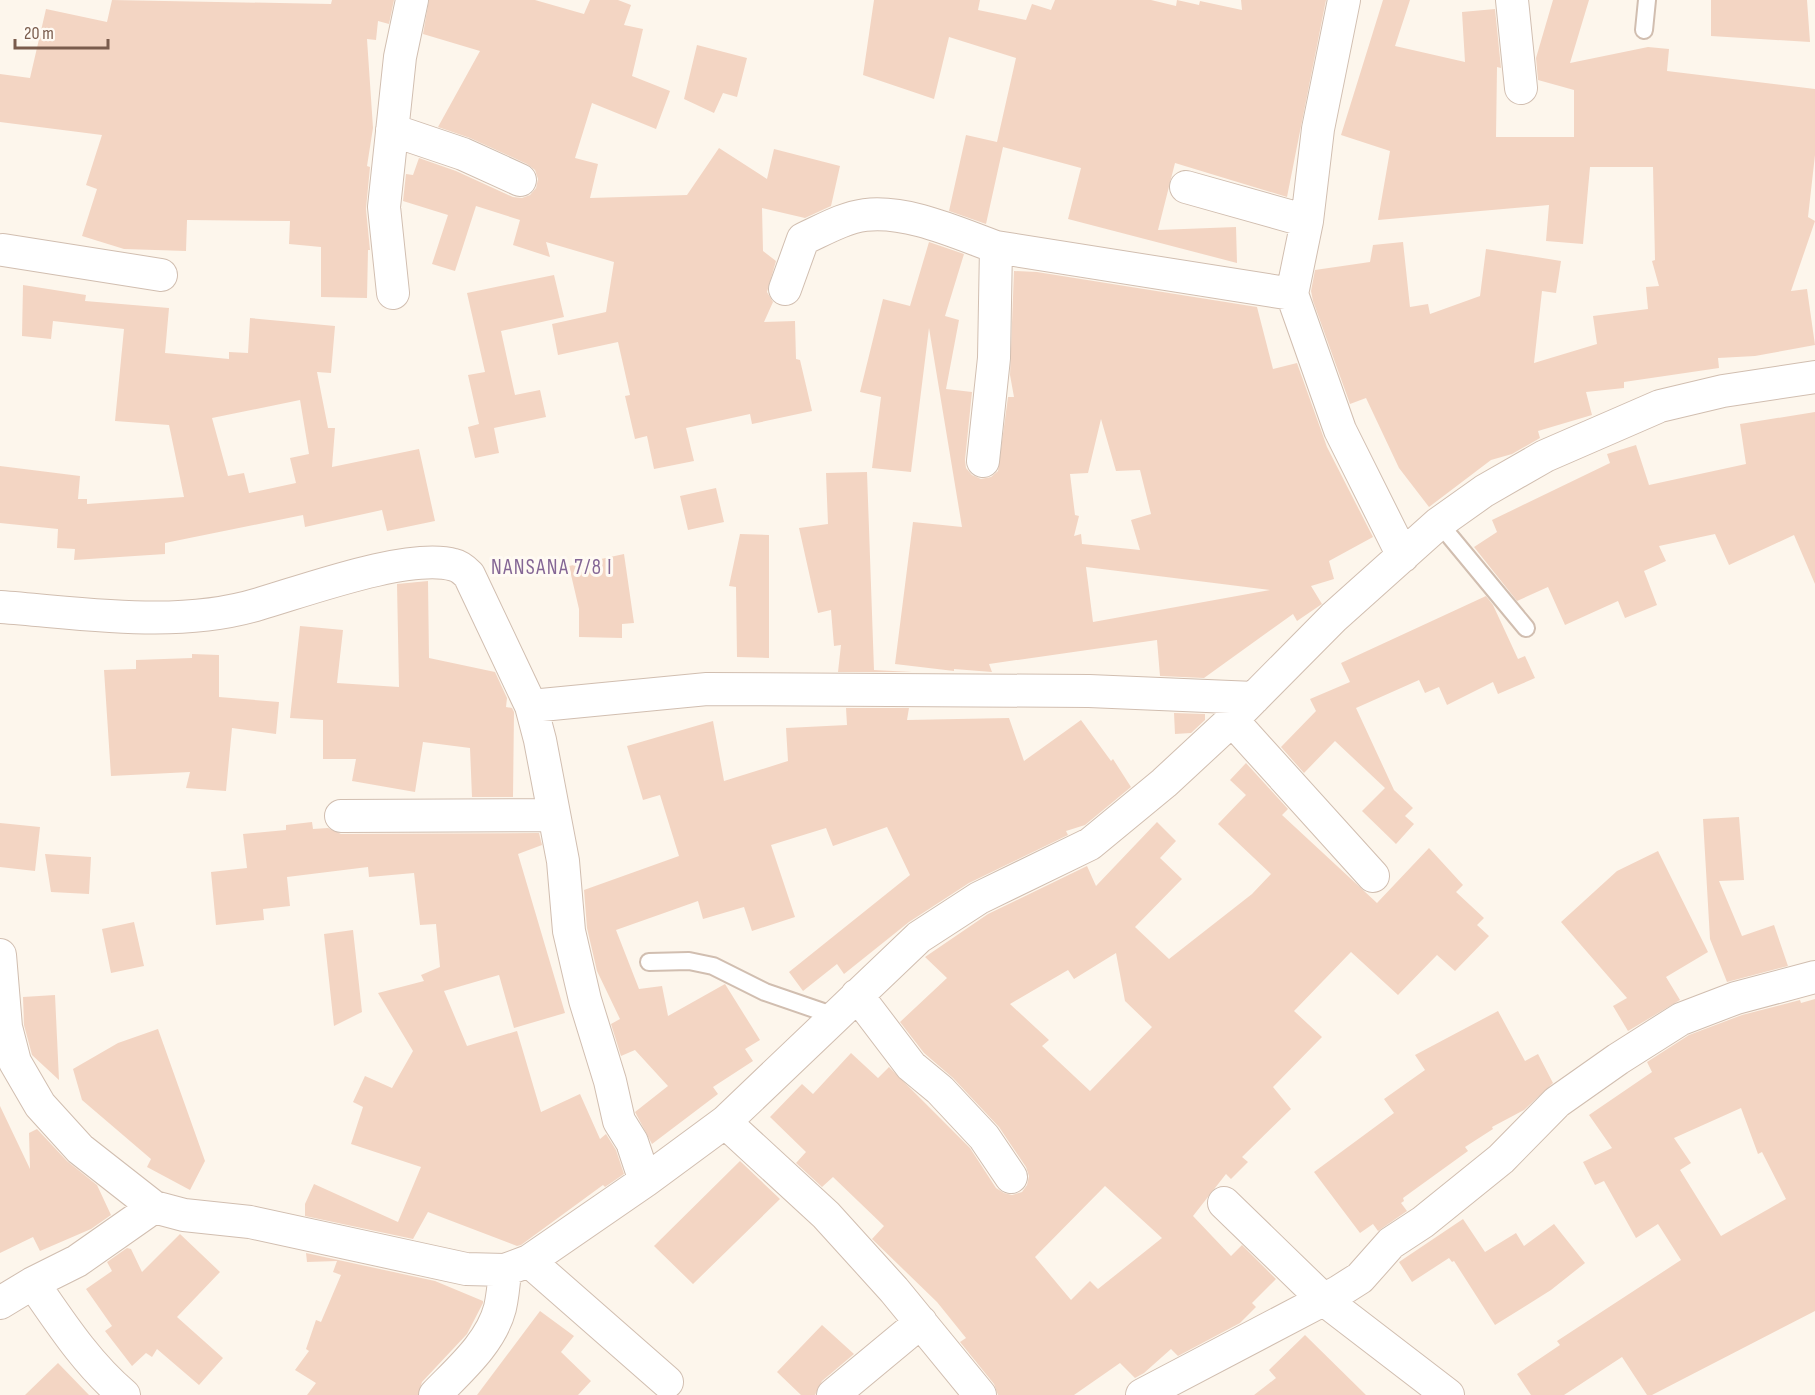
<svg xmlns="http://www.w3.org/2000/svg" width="1815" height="1395" viewBox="0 0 1815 1395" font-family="'Sofia Sans Condensed',sans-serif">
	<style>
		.building { fill: #f3d5c3; fill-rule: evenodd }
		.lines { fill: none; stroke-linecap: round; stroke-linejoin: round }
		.lane-casing { stroke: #d1beb0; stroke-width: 20 }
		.street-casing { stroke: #d1beb0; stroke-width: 34 }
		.lane { stroke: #fff; stroke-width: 16 }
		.street { stroke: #fff; stroke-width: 32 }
		.labels { text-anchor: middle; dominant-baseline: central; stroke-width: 6; stroke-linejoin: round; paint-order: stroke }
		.quarter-label { font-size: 21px; letter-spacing: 1.5px; fill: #846695; stroke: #fffaf3 }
	</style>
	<rect width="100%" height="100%" fill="#fdf6ec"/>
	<!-- building -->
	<path class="building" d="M112 0 331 4 332 0H394L389 24 378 21 376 40 367 39 373 128 367 166 370 167 366 209 370 250H368L367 298 321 297V247L289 244 290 221 187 220 186 251 124 249 82 236 97 189 86 185 102 135 0 122V74L30 78 46 9 107 22Z
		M429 0H535L584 14 590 0H618L631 5 624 25 643 29 632 76 670 91 656 129 592 103 575 158 598 164 590 198 687 195 719 148 767 179 774 149 840 166 831 206 805 218 762 208 763 251 776 261 767 292 773 302 764 322 795 321 796 359 800 360 812 411 752 424 750 414 686 428 694 461 654 469 647 436 635 439 625 396 630 395 618 342 558 355 552 324 606 312 614 262 546 242 550 257 513 245 520 220 476 206 455 271 432 264 448 215 403 201 406 174 413 175 419 158 456 171 513 197 522 198 530 195 536 188 538 179 535 170 527 164 470 138 438 127 480 51 423 34Z
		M874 0H980L978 10 1026 20 1032 4 1051 10 1055 0H1151L1176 6 1177 0 1199 5 1200 1 1242 10 1241 0H1326L1287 197 1175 163 1158 230 1236 227 1237 263 1068 219 1081 168 1003 147 986 224 949 211 966 135 997 142 1016 58 949 37 934 99 863 75Z
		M1383 0H1410L1395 46 1465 62 1462 12 1495 9 1501 68 1497 67 1496 137H1574V90L1538 80 1536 58 1553 0H1589L1570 63 1648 47 1669 49 1667 71 1815 89V155L1808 217 1815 221 1791 291 1807 289 1815 345 1755 356 1718 358 1719 368 1624 382V388L1586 392 1592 415 1538 431 1540 438 1512 454 1491 460 1429 507 1399 468 1366 398 1350 404 1313 301 1311 291 1315 270 1370 262 1373 245 1403 242 1410 307 1428 304 1430 314 1480 296 1486 249 1561 261 1556 293 1542 291 1534 363 1597 344 1593 316 1648 309 1646 287 1659 286 1652 261 1655 260 1653 167H1590L1583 244 1546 241 1549 205 1378 220 1390 151 1341 135Z
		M1711 0H1807L1810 42 1711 36Z
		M697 45 747 58 737 97 723 93 714 113 684 99Z
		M929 242 964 254 945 316 959 320 946 389 972 392 965 460 966 468 972 475 981 479 991 477 998 471 1008 397H1014L1010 375 1014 271 1037 272 1257 307 1273 369 1297 363 1327 447 1373 537 1329 561 1334 579 1311 586 1322 604 1297 621 1293 614 1204 678 1160 676 1157 640 989 664 992 672 954 669V671L895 664 913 522 962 527 929 328 911 472 872 468 881 397 860 392 883 299 910 306ZM1101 419 1116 471 1140 470 1151 514 1131 520 1140 550 1082 544 1081 534 1074 536 1079 516 1075 515 1070 474 1088 473ZM1086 567 1270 590 1093 622Z
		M554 275 564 317 501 331 515 395 540 390 546 417 494 428 499 453 475 458 468 427 479 424 468 375 485 372 467 293Z
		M23 285 86 295 85 301 169 308 165 353 229 359V352L248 353 250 318 335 326 331 373 317 372 328 428H335L332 467 419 449 435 521 387 531 382 510 305 527 303 515 165 543V554L74 560 75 549 57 548 58 529 0 523V466L80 476 78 499H87V504L184 497 169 425 115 421 124 329 53 321 51 339 22 336ZM300 400 309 454 290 458 296 483 249 493 244 473 228 476 212 418Z
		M1815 412V584L1794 535 1729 565 1715 534 1659 546 1666 561 1644 571 1657 605 1625 618 1618 601 1565 625 1548 587 1517 601 1474 547 1497 532 1492 520 1610 463 1607 454 1636 445 1649 485 1746 464 1740 424Z
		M867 472 874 670 912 672H838L841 645 834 646 831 610 818 613 799 528 828 524 826 473Z
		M716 488 724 522 688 530 680 496Z
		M740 534 769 535V658L737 657 736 587 729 586Z
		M624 554 634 623 622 624V638L579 637V609L569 566Z
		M428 581 429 658 495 672 507 698 506 707 512 708 514 712 513 797H472L470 748 423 742 415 792 352 781 356 759H323V720L290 718 300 626 343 630 337 683 399 687 397 584Z
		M1486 596 1493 605 1518 659 1525 656 1535 678 1498 694 1493 682 1447 705 1439 687 1425 693 1419 680 1356 708 1394 790 1413 808 1405 816 1414 824 1396 844 1362 811 1385 788 1335 741 1304 773 1281 747 1316 711 1310 699 1350 682 1341 663Z
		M192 654 219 655V697L279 702 276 734 232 728 226 791 186 788 190 772 111 776 104 670 136 669V660L192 658Z
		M846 708H909L907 720 1009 718 1024 761 1081 720 1111 761 1113 759 1131 787 1085 825 1066 831 1068 835 969 883 909 922 844 974 837 964 803 991 789 972 910 875 887 827 833 846 826 828 771 845 795 917 752 931 744 907 703 919 698 901 616 930 639 989 662 986 668 1016 725 984 760 1040 745 1049 753 1061 713 1087 718 1094 652 1144 635 1112 668 1086 635 1050 621 1056 611 1024 620 1019 597 971 587 928 584 890 679 856 660 795 643 800 627 746 713 721 724 781 788 761 786 728 847 725Z
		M1174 713 1205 714V720L1191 733 1175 734Z
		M1246 763 1288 809 1282 815 1377 903 1429 848 1463 885 1456 892 1484 918 1477 925 1489 936 1455 971 1437 955 1398 995 1351 952 1294 1011 1322 1037 1273 1087 1291 1109 1242 1157 1248 1162 1231 1179 1226 1174 1193 1216 1231 1256 1242 1245 1276 1279 1252 1303 1256 1307 1240 1323 1178 1356 1171 1349 1144 1373 1135 1378 1120 1363 1074 1395H998L994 1384 960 1342 966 1338 937 1302 872 1239 884 1226 833 1177 822 1187 796 1163 806 1152 770 1117 802 1084 813 1094 851 1053 878 1078 889 1067 970 1148 996 1188 1004 1193 1012 1195 1022 1192 1027 1185 1029 1176 1026 1167 999 1127 953 1078 924 1053 900 1022 947 978 925 957 988 914 1087 866 1096 886 1157 822 1176 841 1160 858 1182 879 1135 927 1169 959 1252 894 1271 874 1218 824 1246 795 1230 780ZM1116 953 1125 1001 1152 1027 1090 1091 1042 1046 1049 1040 1010 1004 1068 970 1074 979ZM1105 1186 1162 1238 1098 1289 1090 1281 1071 1300 1035 1257Z
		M1739 817 1744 880 1719 881 1742 936 1774 925 1788 966 1727 982 1710 939 1703 819Z
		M312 822 313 829 328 828 341 834 539 833 542 845 518 854 565 1013 514 1028 499 975 444 991 467 1046 517 1031 541 1112 580 1094 600 1139 606 1134 616 1150 624 1174 605 1187 603 1185 521 1245 517 1246 428 1212 413 1239 305 1216V1204L314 1184 398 1222 421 1167 351 1144 363 1107 353 1102 365 1076 392 1088 413 1051 378 993 424 981 421 975 440 967 436 924 420 925 414 873 369 877 368 867 287 877 290 906 263 909 264 920 216 925 211 872 247 868 243 834 286 830V825Z
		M0 823 40 827 35 871 0 867Z
		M1658 851 1708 952 1666 977 1680 1000 1628 1031 1613 1006 1627 998 1561 922 1617 871Z
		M45 854 91 857 89 894 51 892Z
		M134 922 144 966 111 973 102 929Z
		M353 930 362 1012 334 1026 324 934Z
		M55 995 59 1080 32 1055 24 1025 23 997Z
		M1815 999V1311L1652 1395H1647L1622 1357 1564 1395H1531L1517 1374 1560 1345 1557 1341 1681 1260 1658 1224 1636 1238 1604 1181 1595 1185 1583 1162 1612 1148 1589 1115 1652 1072 1647 1062 1689 1035 1742 1015 1800 1000 1801 1003ZM1741 1108 1758 1154 1762 1152 1786 1199 1721 1236 1680 1170 1691 1163 1674 1138Z
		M1498 1011 1525 1061 1538 1054 1553 1083 1524 1110 1492 1127 1493 1129 1465 1147 1468 1151 1403 1198 1404 1201 1401 1203 1407 1211 1378 1231 1373 1224 1360 1233 1314 1172 1394 1113 1384 1099 1425 1070 1415 1055Z
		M158 1029 205 1161 190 1190 147 1167 151 1159 82 1100 73 1069 118 1043Z
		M0 1106 30 1169 29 1133 37 1129 67 1161 97 1185 111 1215 91 1229 40 1251 33 1237 0 1253Z
		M740 1161 780 1199 693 1284 654 1246Z
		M1463 1219 1485 1252 1516 1233 1524 1246 1554 1224 1585 1263 1551 1290 1495 1325 1454 1261 1452 1262 1449 1258 1412 1282 1399 1262Z
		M180 1234 220 1272 177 1317 223 1358 199 1385 157 1349 152 1357 146 1353 132 1366 105 1331 112 1326 86 1289 112 1271 107 1262 127 1248 131 1249 142 1272Z
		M306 1253 435 1281 483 1301V1303L467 1334 422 1382 418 1395H307L316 1383 295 1370 309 1351 306 1349 316 1320 321 1322 341 1275 333 1272 337 1261 307 1262Z
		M540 1311 574 1336 561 1352 591 1381 578 1395H477Z
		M822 1325 854 1354 822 1381 815 1395H801L777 1372Z
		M1305 1335 1366 1395H1254L1276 1378 1269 1370Z
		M58 1363 89 1395H25Z"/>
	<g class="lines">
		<defs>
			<path id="lane" d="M1644 30 1647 0
				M1439 523 1526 628
				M649 962 689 961 713 966 765 992 835 1016"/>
			<path id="street" d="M1344 0 1318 129 1307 221 1292 294 1340 430 1403 556
				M1512 0 1521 88
				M392 130 463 154 520 180
				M1186 187 1307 221
				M3 250 161 275
				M785 289 803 239C823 230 843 218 865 215 908 210 957 233 996 247
				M393 293 384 207 400 57 412 0
				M983 461 994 358 996 247 1292 294
				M0 607C84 613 177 629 259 604 304 591 410 552 454 565 459 566 465 571 469 575L531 706 540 740 563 861 569 931 585 1000 610 1081 619 1121 632 1142 645 1181
				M531 706 707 689 1089 691 1254 698
				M1232 720 1373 876
				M341 816 552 815
				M0 955 6 1027 15 1062 40 1105 80 1149 154 1207 184 1215 250 1222 466 1269 505 1270 529 1261 645 1181 725 1122 919 937 979 898 1090 844 1164 783 1232 720 1334 617 1439 523 1484 491 1545 456 1660 406 1723 391 1815 377
				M857 995 911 1066 940 1090 984 1137 1011 1177
				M725 1122 826 1215 894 1290 980 1395
				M1224 1203 1323 1299 1448 1395
				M529 1261 667 1382
				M0 1303 33 1283
				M124 1395C87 1364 60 1322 33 1283L77 1261 154 1207
				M435 1395C459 1370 491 1343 500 1308 503 1295 504 1282 505 1270
				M833 1395 921 1322
				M1142 1395 1338 1292 1360 1278 1391 1243 1423 1222 1501 1159 1557 1102 1618 1059 1681 1019 1736 998 1815 977"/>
		</defs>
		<!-- lane casing -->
		<use href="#lane" class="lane-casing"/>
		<!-- street casing -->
		<use href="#street" class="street-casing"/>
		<!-- lane -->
		<use href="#lane" class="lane"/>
		<!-- street -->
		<use href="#street" class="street"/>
	</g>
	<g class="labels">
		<!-- quarter labels -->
		<g class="quarter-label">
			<text x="552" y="567">NANSANA 7/8 I</text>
		</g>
	</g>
	<!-- scale -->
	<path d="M15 39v9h93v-9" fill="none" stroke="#7a5c4d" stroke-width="3"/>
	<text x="24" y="39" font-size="18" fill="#7a5c4d" stroke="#fffaf3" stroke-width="4.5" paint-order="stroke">20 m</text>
</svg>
